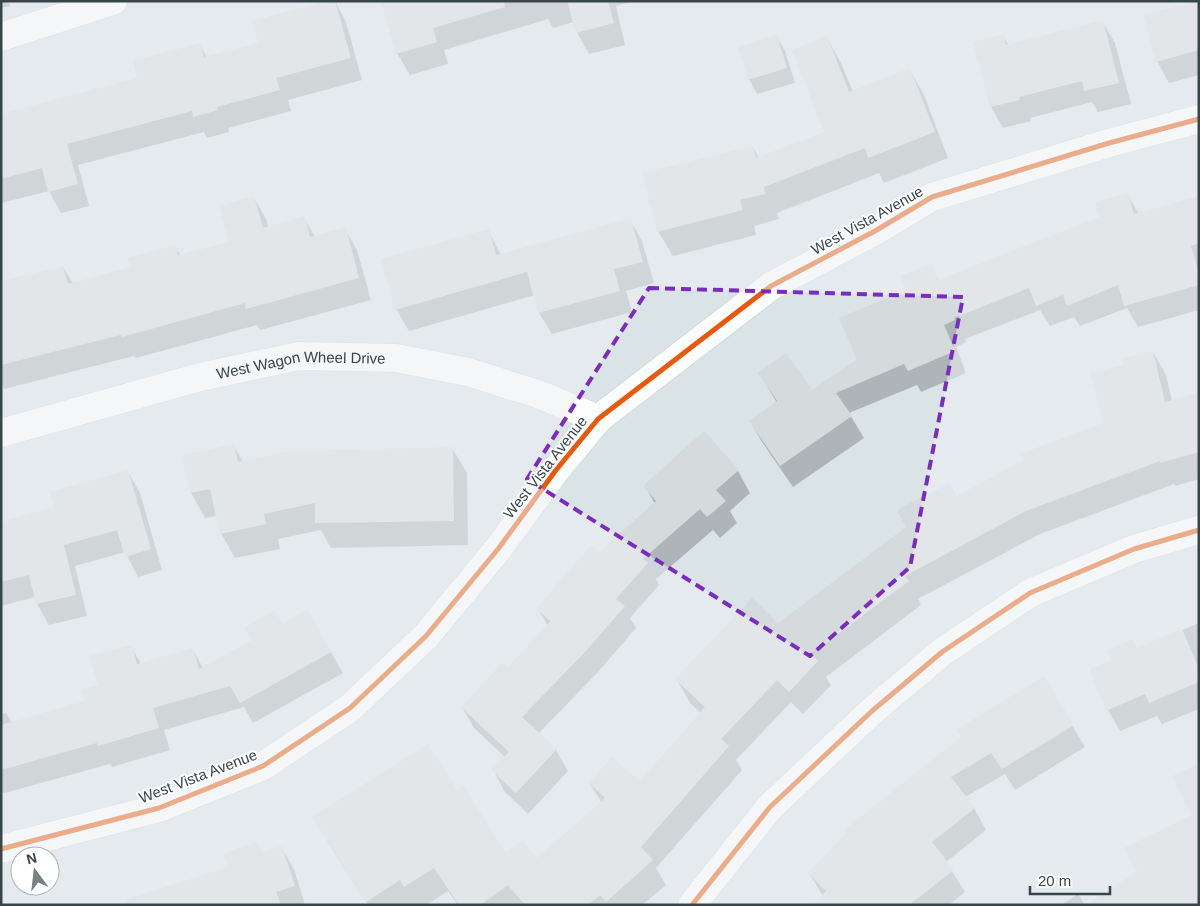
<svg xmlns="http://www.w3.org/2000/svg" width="1200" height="906" viewBox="0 0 1200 906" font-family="Helvetica,sans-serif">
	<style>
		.residential { fill: #dae3e6; fill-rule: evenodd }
		.shadow { fill: #0003 }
		.building { fill: #d5dadc }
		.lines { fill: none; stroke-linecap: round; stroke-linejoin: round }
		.minor-casing { stroke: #cacfd0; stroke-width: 29 }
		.minor { stroke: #fcfdfd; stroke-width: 28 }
		.cycleway-casing { stroke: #fff; stroke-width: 8 }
		.cycleway { stroke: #e8590c; stroke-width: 5 }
		.marked { fill: none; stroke: #7b2cbf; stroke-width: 4; stroke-dasharray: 10 6; stroke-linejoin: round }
		.labels { text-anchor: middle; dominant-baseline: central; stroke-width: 4; stroke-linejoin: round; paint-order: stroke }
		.street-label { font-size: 15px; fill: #384549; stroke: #fff }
	</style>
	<rect width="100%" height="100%" fill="#edf1f2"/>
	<!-- residential -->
	<path class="residential" d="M1 1H1199V905H1ZM20 856H50V886H20Z"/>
	<!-- shadow -->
	<path class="shadow" d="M1 1H9L10 6 1 8Z
		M335 1 346 22 362 80 288 100 291 111 228 128 229 132 207 138 204 132 78 165 89 206 61 213 49 191 1 203V116L139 79 200 45 207 58 259 44Z
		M387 1H635L616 6 625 45 589 54 577 33 574 22 553 28 548 19 444 50 448 64 410 75 397 53Z
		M1199 3V75L1169 83 1157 61Z
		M1102 21 1115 43 1131 104 1098 112 1092 102 1030 118 1031 121 1003 128 991 107 1003 36 1009 46Z
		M777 37 785 51 795 83 757 94 749 79Z
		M827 38 841 63 853 92 910 70 924 95 948 158 884 183 879 173 777 213 779 219 754 226 756 235 673 256 658 231 753 147 759 159 825 133Z
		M1127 194 1139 214 1199 201V310L1138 327 1127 308 1080 326 1074 317 1050 326 1040 310 965 339 966 342 956 347 966 373 921 392 917 385 849 413 864 438 793 487 762 442 750 421 777 403 759 373 811 392 858 360 907 290 930 265 939 281 1100 218Z
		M254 198 266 219 268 227 304 218 315 237 345 229 357 250 371 300 260 330 257 325 136 358 134 356 4 389 1 384V282L63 267 73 284 133 268 175 247 181 256 230 243Z
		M630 220 642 241 654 283 626 291 632 312 552 334 539 313 535 295 409 331 396 309 488 230 501 255Z
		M1153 352 1166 375 1172 401 1199 393V479L1175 486 1174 484 1040 534 918 599 921 605 826 677 831 685 803 714 791 702 736 760 742 770 656 868 666 885 642 905H458L448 891 426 905H416L414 903 411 905H368L327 841 456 791 506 855 537 859 602 803 590 784 640 782 701 713 690 703 677 680 778 624 957 498 1105 424 1126 366Z
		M704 433 738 471 750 493 730 511 737 523 720 538 713 530 656 579 659 585 630 618 636 628 598 672 538 734 556 750 568 771 528 814 505 792 493 770 505 757 474 728 462 707 508 669 548 626 538 609 600 555 655 504 645 486Z
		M234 446 243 462 452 448 467 473 468 545 331 548 321 530 278 539 280 549 235 558 221 533 217 516 205 518 191 493 183 457Z
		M128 472 140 493 162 570 138 577 125 552 75 566 87 616 49 625 37 604 35 597 1 606V523L56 508Z
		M307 611 343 673 253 723 244 707 164 730 170 750 112 767 110 764 1 794V714L6 713 12 723 87 702 131 646 141 664 193 650 203 668 283 626Z
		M1199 623V709L1162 724 1157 716 1120 731 1108 710 1137 649Z
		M1044 678 1085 747 1015 790 1005 774 965 797 974 808 986 830 946 862 965 892 949 905H814L823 896 809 873Z
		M257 844 262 853 281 847 294 869 305 905H143L229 868Z
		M1078 894 1085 905H1061Z"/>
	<!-- building -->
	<path class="building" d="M326 1H335L351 58 276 78 280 90 217 107 218 110 193 117 192 111 67 144 78 184 48 192 42 168 1 179V114L137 78 133 61 200 43 204 57 258 43 252 21Z
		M381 1H504L505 7 433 28 437 42 396 54Z
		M567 1H608L614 23 576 33Z
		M1199 1V50L1156 62 1143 14Z
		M1103 20 1119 83 1084 91 1082 81 1019 97 1020 100 990 107 973 42 1004 34 1006 45Z
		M777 35 787 68 748 80 738 47Z
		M827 36 849 92 910 68 935 132 868 158 865 148 764 187 765 194 740 200 743 210 657 232 642 173 753 146 756 158 824 132 792 50Z
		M1128 193 1134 214 1199 196V243L1191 246 1199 272V285L1124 306 1118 285 1067 306 1063 295 1036 306 1029 288 954 318 955 320 944 325 955 351 908 371 904 364 836 393 852 416 780 466 749 421 777 401 758 373 786 353 812 390 857 360 839 318 906 290 900 276 931 264 938 280 1099 217 1095 202Z
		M254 196 263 228 305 216 310 237 346 227 359 278 246 309 245 303 122 337 121 335 1 365V281L63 266 68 284 131 267 128 258 176 245 178 255 229 242 219 206Z
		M631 218 643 262 614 269 620 291 538 313 527 272 395 310 381 259 489 229 496 255Z
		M1153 351 1165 402 1199 392V452L1160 463V461L1026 511 905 576 909 581 811 654 818 661 789 692 777 680 721 739 729 746 641 847 653 860 606 902 600 895 588 905H525L508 885 480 905H459L434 868 404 887 400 880 366 902 312 817 428 744 457 789 463 785 506 853 522 840 537 858 605 798 589 783 612 757 640 781 705 707 675 679 752 598 778 623 906 527 897 510 950 483 957 496 1022 461 1020 454 1103 423 1090 373 1124 365 1122 358Z
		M704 431 739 470 716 490 726 501 707 517 700 509 643 559 648 563 616 599 625 606 586 651 522 717 557 749 516 793 491 770 509 752 461 707 502 663 508 667 551 621 536 609 591 545 600 553 616 535 617 536 656 501 643 486Z
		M234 444 238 462 291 451 453 447 454 521 315 523V503L264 514 266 524 220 534 210 489 190 493 181 456Z
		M128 470 151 549 125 557 117 530 64 545 76 595 36 604 29 575 1 582V522L54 507 50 492Z
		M307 609 331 652 240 703 230 686 153 708 159 728 98 746 97 743 1 770V725L85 701 82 690 98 685 89 656 132 645 137 664 193 648 199 669 252 640 244 628 274 610 283 624Z
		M1182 629 1199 669V682L1149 703 1145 694 1106 711 1089 669 1111 660 1107 650 1133 639 1137 648Z
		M1044 676 1074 725 1002 769 991 753 951 777 975 808 932 842 954 870 909 905H813L826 891 808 873 846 833 844 830 961 737 956 730Z
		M1199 764V905H1086L1137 871 1124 848 1191 815 1172 776Z
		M257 842 261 852 282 846 295 886 276 892 281 905H125V900L228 867 224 853Z"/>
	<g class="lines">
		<defs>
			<g id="minor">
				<path d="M1 37 113 1"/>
				<path id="s1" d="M1 433 200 377 299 356 396 358 468 372 538 394 598 419"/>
				<path d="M1 849 159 808 263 766 350 708 426 636 498 549 556 470 598 419 771 286 875 231 932 197 1109 143 1199 119"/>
				<path d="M692 905 770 807 872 711 942 652 1030 593 1134 549 1199 530"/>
			</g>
		</defs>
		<!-- minor casing -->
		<use href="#minor" class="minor-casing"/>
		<!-- minor -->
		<use href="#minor" class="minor"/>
		<defs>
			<path id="cycleway" d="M1 849 159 808 263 766 350 708 426 636 498 549 556 470 598 419 771 286 875 231 932 197 1109 143 1199 119
				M692 905 770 807 872 711 942 652 1030 593 1134 549 1199 530"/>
		</defs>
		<!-- cycleway casing -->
		<use href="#cycleway" class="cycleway-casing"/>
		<!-- cycleway -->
		<use href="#cycleway" class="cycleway"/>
	</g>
	<!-- marked area -->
	<path d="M0 0H1200V906H0ZM649 288 963 297 910 567 810 656 527 479Z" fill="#edf1f2" fill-opacity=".55" fill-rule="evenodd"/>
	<path class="marked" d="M649 288 963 297 910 567 810 656 527 479Z"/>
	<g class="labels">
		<!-- street labels -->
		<g class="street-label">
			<text transform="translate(867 220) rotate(-29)">West Vista Avenue</text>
			<text stroke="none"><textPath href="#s1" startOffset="309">West Wagon Wheel Drive</textPath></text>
			<text transform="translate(545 467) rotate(-52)">West Vista Avenue</text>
			<text transform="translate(198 776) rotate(-21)">West Vista Avenue</text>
		</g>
	</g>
	<!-- border -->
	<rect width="1200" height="906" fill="none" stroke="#384549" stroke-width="5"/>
	<!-- north arrow -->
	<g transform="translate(35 871) rotate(345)"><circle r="24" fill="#ffffff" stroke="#afb5b6"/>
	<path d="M0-4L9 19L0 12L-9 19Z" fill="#778184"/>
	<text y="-8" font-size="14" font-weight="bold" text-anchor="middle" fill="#384549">N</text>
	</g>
	<!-- scale -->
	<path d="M1030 886v8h80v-8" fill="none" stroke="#384549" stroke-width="2.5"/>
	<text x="1038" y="886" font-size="15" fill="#384549" stroke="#ffffff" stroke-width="4" paint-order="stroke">20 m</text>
</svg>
